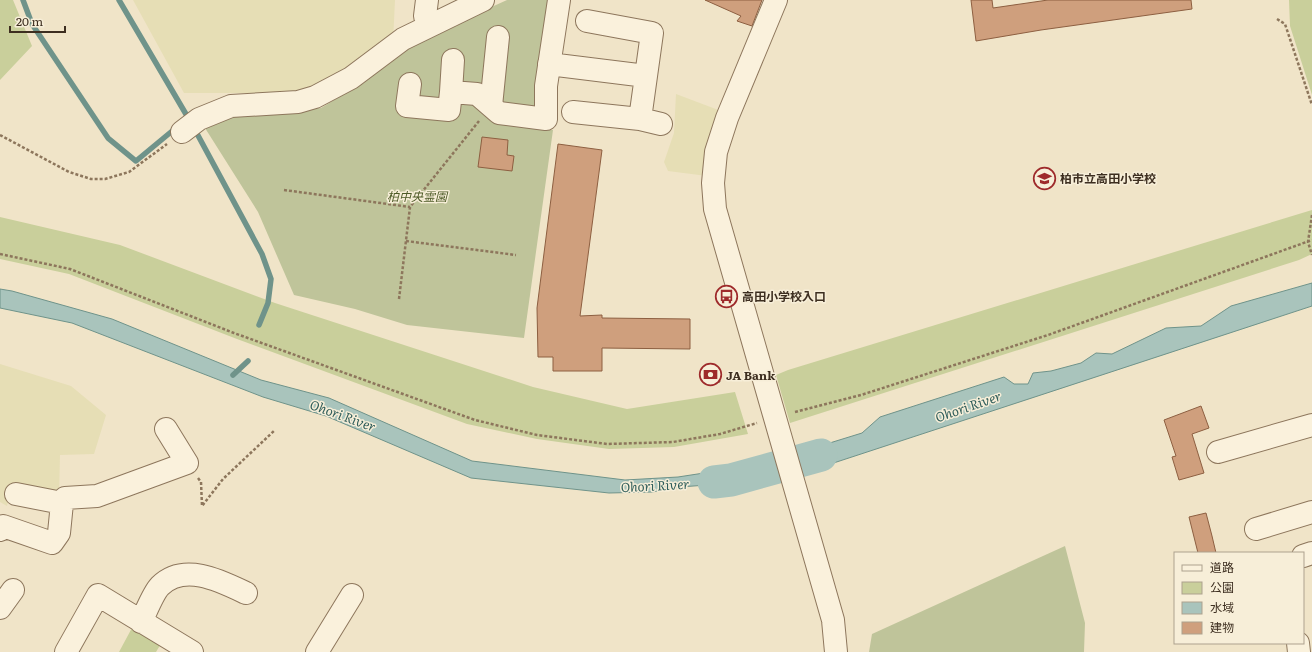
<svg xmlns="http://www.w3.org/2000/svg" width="1312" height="652" viewBox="0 0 1312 652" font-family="Literata,'Noto Sans JP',serif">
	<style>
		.farmland { fill: #e6deb5 }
		.green { fill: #c9cf9b }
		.cemetery { fill: #bfc49a }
		.water { fill: #a9c4bc; stroke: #6f938a }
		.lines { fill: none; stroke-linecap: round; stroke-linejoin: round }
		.stream { stroke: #6f938a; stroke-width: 5.5 }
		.river { stroke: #a9c4bc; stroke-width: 33 }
		.building { fill: #cf9f7d; stroke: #8d5f41 }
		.minor-casing { stroke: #8d765c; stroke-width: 24 }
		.path { stroke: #8d765c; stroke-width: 2.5; stroke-dasharray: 3 2; stroke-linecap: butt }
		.minor { stroke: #faf1dc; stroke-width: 22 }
		.labels { text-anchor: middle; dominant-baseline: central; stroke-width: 3; stroke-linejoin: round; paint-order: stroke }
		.poi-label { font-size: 12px; font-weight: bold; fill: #3d2e20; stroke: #f7eed8; text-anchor: start }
		.park-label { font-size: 12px; font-style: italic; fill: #4d5a26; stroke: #f7eed8 }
		.water-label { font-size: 13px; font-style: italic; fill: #2f5d5a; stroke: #f7eed8 }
	</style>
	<rect width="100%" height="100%" fill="#f0e4c8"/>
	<!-- farmland -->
	<path class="farmland" d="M133 0H395L393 42 340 74 296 93H184Z
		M676 94 721 111 707 176 668 171 664 162 674 133Z
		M0 364 71 386 106 415 94 454 60 455 59 499 12 486 7 506 0 502Z"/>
	<!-- green -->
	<path class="green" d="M0 0H13L32 46 0 80Z
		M1289 0H1312V95L1290 26Z
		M1312 210V254L1299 260 790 423 776 375 788 370Z
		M0 217 120 245 275 303 533 387 627 409 735 392 748 434 674 447 609 449 537 439 467 424 237 339 69 274 0 259Z
		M133 626 162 642 156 652H119Z"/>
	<!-- cemetery -->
	<path class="cemetery" d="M507 0H550L531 126 553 130 524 338 407 325 355 309 294 295 258 212 205 128 236 115 321 108 357 86 410 44Z
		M1065 546 1085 623 1084 652H869L872 634Z"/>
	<!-- water -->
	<path class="water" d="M1312 283V306L800 474 794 454 862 433 880 417 1004 377 1014 384H1028L1033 373 1051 371 1081 363 1096 353 1112 354 1166 328 1201 326 1231 306Z
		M0 289 12 291 112 319 261 380 329 398 472 461 625 480 678 477 756 465 761 481 680 487 652 492 609 493 471 478 326 416 263 397 72 323 0 308Z"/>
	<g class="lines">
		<!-- stream -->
		<path class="stream" d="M23 0 32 24 108 138 136 161 177 127
			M119 0 190 121
			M194 128 262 254 271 279 268 303 259 325
			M233 375 248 361"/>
		<!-- river -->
		<path class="river" d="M714 482 731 480 821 455"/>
	</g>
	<!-- building -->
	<path class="building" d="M705 0H762L752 26 737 21 741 16Z
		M971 0H992L993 8 1048 0H1191L1192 9 1041 30 976 41Z
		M482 137 508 140 507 155 514 156 512 171 478 167Z
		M558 144 602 150 580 316 602 315V318L690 319V349L602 348V371H553V357H538L537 308Z
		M717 366 720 382 705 384 702 369Z
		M1201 406 1209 428 1192 434 1204 473 1179 480 1172 457 1176 456 1164 420Z
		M1206 513 1212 536 1216 553H1198L1189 517Z"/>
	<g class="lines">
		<defs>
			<path id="minor" d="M776 0 727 118 716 152 713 183 715 209 833 620 836 652
				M425 16 427 0
				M549 64 646 76 652 33 587 21
				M410 84 407 106 449 110 451 92 477 94 499 113 546 119V86L559 0
				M451 92 453 60
				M491 106 498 37
				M573 112 640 119 661 124
				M640 119 646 76
				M182 132 199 119 231 106 298 102 315 97 351 78 403 39 483 0
				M1218 452 1312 425
				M16 494 62 503
				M1256 529 1312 512
				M0 530 3 526 52 543 59 533 62 503 65 498 97 496 187 463 166 429
				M1303 556 1312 553
				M0 608 13 590
				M141 622C146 612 153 593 160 586 184 562 221 581 246 593
				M1298 643 1299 652
				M66 652 98 595 192 652
				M317 652 352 595"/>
		</defs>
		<!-- minor casing -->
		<use href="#minor" class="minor-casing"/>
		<!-- path -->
		<path class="path" d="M1277 19 1285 24 1312 105
			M0 135 69 172 91 179H105L129 172 167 144
			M284 190 410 207
			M1312 215 1308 242 1312 255
			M406 241 516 255
			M0 254 70 269 234 333 475 420 537 435 607 444 673 442 720 434 757 423
			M399 299 410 207 479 121
			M795 412 861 395 1048 335 1312 240
			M198 478 201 482 202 506 223 479 275 430"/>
		<!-- minor -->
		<use href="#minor" class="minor"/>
	</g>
	<!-- icons -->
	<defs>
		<symbol id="school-ring" viewBox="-11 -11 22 22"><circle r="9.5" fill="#f7eed8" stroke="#9e2a2b" stroke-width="1.5"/><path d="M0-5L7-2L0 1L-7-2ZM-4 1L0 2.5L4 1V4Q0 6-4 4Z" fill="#9e2a2b"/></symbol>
		<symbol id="bus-ring" viewBox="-11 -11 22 22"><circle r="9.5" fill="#f7eed8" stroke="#9e2a2b" stroke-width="1.5"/><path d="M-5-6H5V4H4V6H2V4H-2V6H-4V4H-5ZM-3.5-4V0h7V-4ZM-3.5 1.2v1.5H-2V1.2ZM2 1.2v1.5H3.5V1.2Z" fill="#9e2a2b"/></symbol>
		<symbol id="bank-ring" viewBox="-11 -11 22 22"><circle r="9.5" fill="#f7eed8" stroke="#9e2a2b" stroke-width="1.5"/><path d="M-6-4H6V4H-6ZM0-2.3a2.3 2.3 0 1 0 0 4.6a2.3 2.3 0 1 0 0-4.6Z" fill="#9e2a2b"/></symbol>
	</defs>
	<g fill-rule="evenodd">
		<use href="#school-ring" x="1032" y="166" width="25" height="25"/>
		<use href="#bus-ring" x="714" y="284" width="25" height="25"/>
		<use href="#bank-ring" x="698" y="362" width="25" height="25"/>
	</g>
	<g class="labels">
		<!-- poi labels -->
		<g class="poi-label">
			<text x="1060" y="178">柏市立高田小学校</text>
			<text x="742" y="296">高田小学校入口</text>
			<text x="726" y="375">JA Bank</text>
		</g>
		<!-- park labels -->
		<g class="park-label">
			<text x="417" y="196">柏中央霊園</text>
		</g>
		<!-- water labels -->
		<g class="water-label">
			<text transform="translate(968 406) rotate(-19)">Ohori River</text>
			<text transform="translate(343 415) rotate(20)">Ohori River</text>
			<text transform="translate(655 485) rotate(-3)">Ohori River</text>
		</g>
	</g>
	<!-- legend -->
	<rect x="1174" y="552" width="130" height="92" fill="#f7eed8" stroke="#ada18e"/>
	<rect x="1182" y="565" width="20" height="6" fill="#faf1dc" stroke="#ada18e"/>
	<text x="1210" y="572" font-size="12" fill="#3d2e20">道路</text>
	<rect x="1182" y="582" width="20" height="12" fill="#c9cf9b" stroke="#ada18e"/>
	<text x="1210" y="592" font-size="12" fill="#3d2e20">公園</text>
	<rect x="1182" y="602" width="20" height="12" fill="#a9c4bc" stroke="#ada18e"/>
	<text x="1210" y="612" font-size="12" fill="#3d2e20">水域</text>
	<rect x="1182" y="622" width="20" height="12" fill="#cf9f7d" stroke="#ada18e"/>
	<text x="1210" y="632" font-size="12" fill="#3d2e20">建物</text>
	<!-- scale -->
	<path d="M10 26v6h55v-6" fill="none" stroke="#3d2e20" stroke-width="2"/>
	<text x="16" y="26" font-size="12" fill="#3d2e20" stroke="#f7eed8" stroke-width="3" paint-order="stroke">20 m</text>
</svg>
